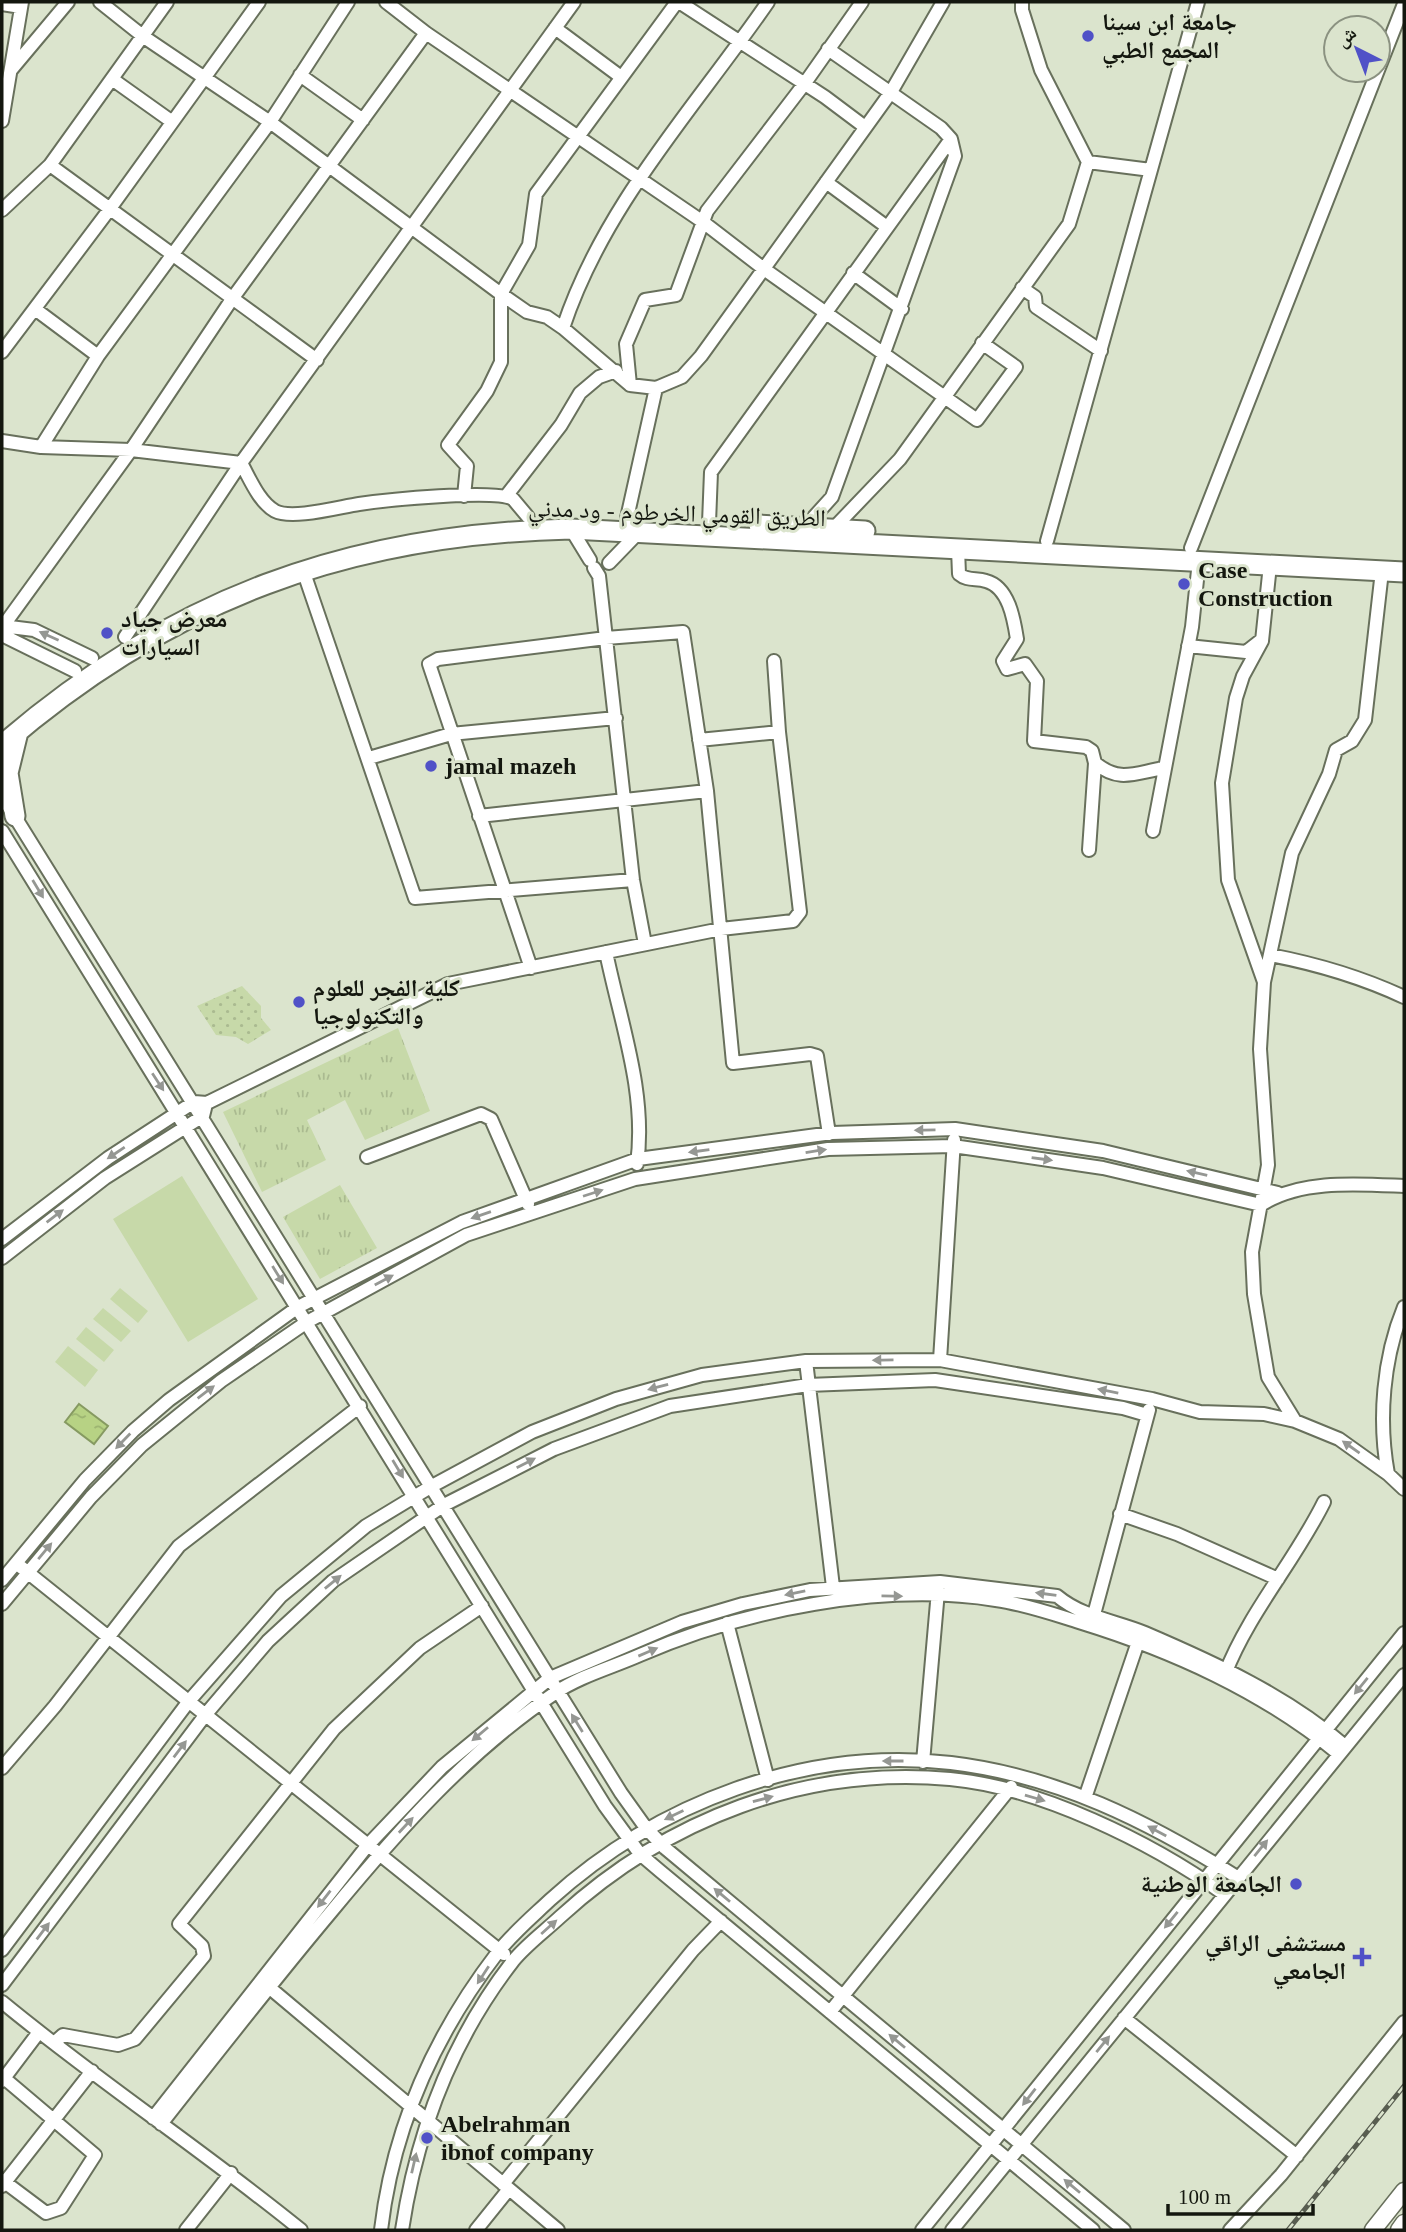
<svg xmlns="http://www.w3.org/2000/svg" width="1406" height="2232" viewBox="0 0 1406 2232" font-family="'Times New Roman','Noto Naskh Arabic',serif">
	<style>
		.grass { fill: url(#grass-dots) }
		.park { fill: url(#park-tufts) }
		.pitch { fill: #c7d9a9 }
		.water { fill: url(#water-ripples); stroke: #869a61; stroke-width: 2 }
		.lines { fill: none; stroke-linecap: round; stroke-linejoin: round }
		.minor-casing { stroke: #68705c; stroke-width: 16 }
		.major-casing { stroke: #68705c; stroke-width: 19 }
		.highway-casing { stroke: #68705c; stroke-width: 23 }
		.minor { stroke: #fff; stroke-width: 12 }
		.major { stroke: #fff; stroke-width: 16 }
		.highway { stroke: #fff; stroke-width: 19 }
		.rail-casing { stroke: #585d50; stroke-width: 5 }
		.rail { stroke: #dbe4cd; stroke-width: 2.5; stroke-dasharray: 8; stroke-linecap: butt }
		.oneway { fill: #959793 }
		.poi-dot { fill: #5051c7; stroke: #dbe4cd; stroke-width: 2.5 }
		.labels { text-anchor: middle; dominant-baseline: central; stroke-width: 6; stroke-linejoin: round; paint-order: stroke }
		.poi-label { font-size: 24px; font-weight: bold; fill: #14170f; stroke: #dbe4cd; text-anchor: start }
		.street-label { font-size: 24px; fill: #14170f; stroke: #dbe4cd }
	</style>
	<defs>
		<pattern id="grass-dots" width="8" height="8" patternUnits="userSpaceOnUse" patternTransform="scale(1.75)"><rect width="8" height="8" fill="#c7d9a9"/><path d="M2 2h.1M6 6h.1" fill="none" stroke="#aaba90" stroke-width="1.8" stroke-linecap="round"/></pattern>
		<pattern id="park-tufts" width="24" height="20" patternUnits="userSpaceOnUse" patternTransform="scale(1.75)"><rect width="24" height="20" fill="#c7d9a9"/><path d="M3 7l-1-3M5 7V3M7 7l1-3M15 17l-1-3M17 17v-4M19 17l1-3" fill="none" stroke="#aaba90"/></pattern>
		<pattern id="water-ripples" width="26" height="14" patternUnits="userSpaceOnUse" patternTransform="scale(1.75)"><rect width="26" height="14" fill="#b7d284"/><path d="M2 4q2-2 4 0t4 0M15 11q2-2 4 0t4 0" fill="none" stroke="#9cb471"/></pattern>
	</defs>
	<rect width="100%" height="100%" fill="#dbe4cd"/>
	<!-- grass -->
	<path class="grass" d="M242 986 261 1006V1018L271 1030 248 1044 236 1037 216 1035 197 1006Z"/>
	<!-- park -->
	<path class="park" d="M398 1028 430 1111 365 1140 345 1100 307 1120 326 1160 262 1192 223 1112Z
		M340 1185 377 1248 320 1279 283 1217Z"/>
	<!-- pitch -->
	<path class="pitch" d="M182 1176 258 1299 188 1342 113 1219Z
		M120 1288 148 1311 138 1323 110 1299Z
		M103 1308 131 1331 121 1342 93 1319Z
		M86 1327 114 1350 104 1362 76 1339Z
		M68 1346 98 1370 85 1387 55 1362Z"/>
	<!-- water -->
	<path class="water" d="M79 1404 108 1426 94 1444 65 1422Z"/>
	<g class="lines">
		<defs>
			<path id="minor" d="M100 2 144 37 270 122 501 294 527 312 547 317 563 328 630 385 656 388
				M386 2 426 33 703 222 764 269 977 420 1016 367 982 343
				M679 2 825 97 865 127
				M1022 2V10L1041 70 1088 162 1151 170
				M2 4 21 7
				M555 28 621 77
				M11 70 68 2
				M1378 70 1404 4
				M300 75 363 120
				M112 79 171 121
				M2 121 22 2
				M50 165 317 360
				M826 182 887 227
				M2 210 50 165 167 2
				M853 273 902 309
				M1022 288 1035 297 1036 307 1101 351
				M35 309 98 356
				M563 328C604 204 695 108 768 2
				M2 352 109 210 259 2
				M630 385 626 344 645 300 676 295 707 211 805 83 862 2
				M2 441 41 447 131 450 241 463
				M41 447 98 356 270 122 348 2
				M241 463C250 479 259 502 275 511 292 520 339 507 359 504 386 500 494 489 513 499L528 517
				M507 495 561 425 580 393 599 377 616 371
				M464 496 467 466 448 445 487 391 501 362V294L529 245 536 194 677 2
				M627 518 656 388 682 377 701 356 891 92 943 2
				M709 523 711 472 951 139
				M804 528 832 497 955 156 951 139 941 128 828 49
				M571 529 590 560
				M833 529 900 459 1069 224 1088 162
				M1047 541 1198 2
				M1191 548 1378 70
				M958 549 959 574C967 581 976 578 986 581 1009 587 1014 620 1017 639L1003 661 1007 669 1025 664 1037 681 1034 741 1086 747 1092 751 1095 763 1089 850
				M609 563 639 532
				M1270 565 1262 641 1243 676 1236 698 1222 783 1228 880 1264 982 1260 1049 1268 1165 1252 1252 1254 1294 1268 1377 1295 1421
				M594 568 599 576 633 880 645 944
				M303 570 415 898 633 880
				M4 625 131 450 232 299 426 33
				M2 626 34 630 92 658
				M2 635 75 671
				M125 637 241 463 574 2
				M1188 646 1246 652 1260 641
				M699 740 779 732
				M369 758 451 734 616 718
				M1095 763C1120 783 1134 773 1164 768
				M2 796 621 1793 646 1828 665 1848 1124 2230
				M479 816 707 791
				M2 831 605 1806 640 1854 660 1871 1093 2230
				M1153 831 1192 627 1199 561
				M606 952C620 1021 647 1093 637 1164
				M1270 955C1317 964 1361 977 1404 997
				M531 968 429 664 438 659 606 638 683 632 707 791 733 1063 810 1054 817 1056 829 1134
				M1264 982 1292 853 1329 774 1336 750 1352 741 1365 720 1382 571
				M367 1157 481 1114 491 1119 528 1204
				M2 1239 108 1158 194 1102 207 1103 448 984 721 929 793 921 800 912 779 732 774 661
				M2 1258 105 1178 203 1116 205 1108
				M940 1360 954 1140
				M806 1361 833 1587
				M1388 1474C1378 1420 1383 1358 1404 1307
				M1120 1514 1177 1534 1278 1579
				M21 1567 504 1954
				M2 1580 85 1480 133 1431 169 1400 298 1307 462 1222 638 1159 832 1133 955 1129 1103 1151 1278 1193
				M2 1604 91 1497 142 1445 221 1381 307 1322 466 1235 635 1179 828 1149 953 1146 1103 1168 1261 1205C1300 1179 1359 1184 1404 1186
				M1092 1622 1149 1410
				M727 1623 768 1780
				M1225 1674C1249 1612 1295 1561 1324 1502
				M923 1762 938 1591
				M2 1768 55 1706 179 1546 360 1406
				M1086 1795 1140 1636
				M2 1950 189 1701 281 1596 366 1526 432 1486 532 1432 616 1399 702 1375 806 1361 940 1360 1152 1399 1200 1412 1264 1414 1295 1421 1339 1439 1388 1474 1404 1489
				M264 1983 558 2230
				M2 1985 206 1714 268 1641 333 1581 444 1505 554 1449 670 1406 808 1385 935 1380 1123 1408 1147 1415
				M2 2002C99 2082 204 2151 301 2230
				M830 2012 1011 1787
				M1124 2018 1297 2156
				M54 2043 63 2035 118 2045 135 2039 204 1956 202 1946 179 1924 334 1729 420 1648 482 1606
				M2 2081 39 2032
				M153 2118 367 1846 442 1767 550 1678 682 1622 743 1604 810 1590 940 1582 1057 1596C1082 1617 1116 1621 1145 1633 1215 1663 1287 1696 1345 1746
				M161 2124C217 2053 273 1981 331 1912 398 1831 467 1752 555 1693 580 1676 613 1667 640 1655 743 1610 884 1582 996 1600 1024 1604 1053 1614 1079 1622 1173 1651 1262 1691 1339 1754
				M2 2180 46 2213 61 2208 95 2155 4 2078
				M503 2184 693 1950 721 1921
				M2 2186 92 2071
				M186 2230 231 2173
				M381 2230C393 2128 435 2034 498 1952 513 1933 532 1917 550 1900 657 1803 805 1746 951 1763 1058 1776 1147 1821 1237 1877
				M402 2230C417 2131 451 2041 513 1961 526 1945 545 1931 560 1917 667 1819 804 1766 950 1779 1039 1787 1151 1842 1224 1894
				M476 2230 509 2189
				M922 2230 1404 1633
				M952 2230 1404 1675
				M1230 2230 1281 2175 1404 2022"/>
			<path id="major" d="M1373 2230 1404 2191
				M1399 2230 1404 2223"/>
			<path id="highway" d="M759 525 865 531
				M2 745C171 599 348 534 571 529L1404 572
				M15 816 8 773 18 732"/>
		</defs>
		<!-- minor casing -->
		<use href="#minor" class="minor-casing"/>
		<!-- major casing -->
		<use href="#major" class="major-casing"/>
		<!-- highway casing -->
		<use href="#highway" class="highway-casing"/>
		<!-- minor -->
		<use href="#minor" class="minor"/>
		<!-- major -->
		<use href="#major" class="major"/>
		<!-- highway -->
		<use href="#highway" class="highway"/>
		<defs>
			<path id="rail" d="M1288 2230 1404 2086"/>
		</defs>
		<!-- rail casing -->
		<use href="#rail" class="rail-casing"/>
		<!-- rail -->
		<use href="#rail" class="rail"/>
	</g>
	<!-- one-way arrows -->
	<defs><path id="oneway-solid" d="M-6-.8H1V-3.2L6.5 0L1 3.2V.8H-6Z" transform="scale(1.75)"/></defs>
	<g class="oneway">
		<use href="#oneway-solid" transform="translate(49 636) rotate(-156)"/>
		<use href="#oneway-solid" transform="translate(38 889) rotate(59)"/>
		<use href="#oneway-solid" transform="translate(158 1082) rotate(57)"/>
		<use href="#oneway-solid" transform="translate(925 1130) rotate(179)"/>
		<use href="#oneway-solid" transform="translate(699 1151) rotate(172)"/>
		<use href="#oneway-solid" transform="translate(816 1151) rotate(-9)"/>
		<use href="#oneway-solid" transform="translate(116 1153) rotate(146)"/>
		<use href="#oneway-solid" transform="translate(1042 1159) rotate(8)"/>
		<use href="#oneway-solid" transform="translate(1197 1173) rotate(-167)"/>
		<use href="#oneway-solid" transform="translate(593 1193) rotate(-18)"/>
		<use href="#oneway-solid" transform="translate(481 1215) rotate(161)"/>
		<use href="#oneway-solid" transform="translate(55 1216) rotate(-37)"/>
		<use href="#oneway-solid" transform="translate(278 1275) rotate(58)"/>
		<use href="#oneway-solid" transform="translate(384 1280) rotate(-28)"/>
		<use href="#oneway-solid" transform="translate(883 1360) rotate(179)"/>
		<use href="#oneway-solid" transform="translate(658 1387) rotate(165)"/>
		<use href="#oneway-solid" transform="translate(1108 1391) rotate(-169)"/>
		<use href="#oneway-solid" transform="translate(206 1392) rotate(-37)"/>
		<use href="#oneway-solid" transform="translate(123 1441) rotate(134)"/>
		<use href="#oneway-solid" transform="translate(1351 1447) rotate(-145)"/>
		<use href="#oneway-solid" transform="translate(526 1463) rotate(-27)"/>
		<use href="#oneway-solid" transform="translate(398 1469) rotate(59)"/>
		<use href="#oneway-solid" transform="translate(45 1551) rotate(-50)"/>
		<use href="#oneway-solid" transform="translate(333 1582) rotate(-39)"/>
		<use href="#oneway-solid" transform="translate(795 1593) rotate(168)"/>
		<use href="#oneway-solid" transform="translate(1046 1594) rotate(-172)"/>
		<use href="#oneway-solid" transform="translate(892 1596) rotate(1)"/>
		<use href="#oneway-solid" transform="translate(648 1652) rotate(-23)"/>
		<use href="#oneway-solid" transform="translate(1361 1686) rotate(129)"/>
		<use href="#oneway-solid" transform="translate(577 1723) rotate(-122)"/>
		<use href="#oneway-solid" transform="translate(480 1734) rotate(140)"/>
		<use href="#oneway-solid" transform="translate(180 1749) rotate(-53)"/>
		<use href="#oneway-solid" transform="translate(893 1761) rotate(180)"/>
		<use href="#oneway-solid" transform="translate(1035 1798) rotate(16)"/>
		<use href="#oneway-solid" transform="translate(763 1799) rotate(-15)"/>
		<use href="#oneway-solid" transform="translate(674 1815) rotate(154)"/>
		<use href="#oneway-solid" transform="translate(406 1825) rotate(-47)"/>
		<use href="#oneway-solid" transform="translate(1157 1831) rotate(-152)"/>
		<use href="#oneway-solid" transform="translate(1261 1848) rotate(-51)"/>
		<use href="#oneway-solid" transform="translate(722 1895) rotate(-140)"/>
		<use href="#oneway-solid" transform="translate(324 1899) rotate(128)"/>
		<use href="#oneway-solid" transform="translate(1171 1920) rotate(129)"/>
		<use href="#oneway-solid" transform="translate(549 1927) rotate(-42)"/>
		<use href="#oneway-solid" transform="translate(43 1931) rotate(-53)"/>
		<use href="#oneway-solid" transform="translate(483 1975) rotate(123)"/>
		<use href="#oneway-solid" transform="translate(897 2041) rotate(-140)"/>
		<use href="#oneway-solid" transform="translate(1103 2044) rotate(-51)"/>
		<use href="#oneway-solid" transform="translate(1029 2097) rotate(128)"/>
		<use href="#oneway-solid" transform="translate(414 2163) rotate(-77)"/>
		<use href="#oneway-solid" transform="translate(1072 2186) rotate(-140)"/>
	</g>
	<!-- markers -->
	<g class="poi-dot">
		<circle cx="1088" cy="36" r="7"/>
		<circle cx="1184" cy="584" r="7"/>
		<circle cx="107" cy="633" r="7"/>
		<circle cx="431" cy="766" r="7"/>
		<circle cx="299" cy="1002" r="7"/>
		<circle cx="1296" cy="1884" r="7"/>
		<path d="M1358.5 1946.5h7v7h7v7h-7v7h-7v-7h-7v-7h7z"/>
		<circle cx="427" cy="2138" r="7"/>
	</g>
	<g class="labels">
		<!-- poi labels -->
		<g class="poi-label">
			<text x="1102" y="22">جامعة ابن سينا<tspan x="1102" dy="28">المجمع الطبي</tspan></text>
			<text x="1198" y="570">Case<tspan x="1198" dy="28">Construction</tspan></text>
			<text x="121" y="619">معرض جياد<tspan x="121" dy="28">السيارات</tspan></text>
			<text x="445" y="766">jamal mazeh</text>
			<text x="313" y="988">كلية الفجر للعلوم<tspan x="313" dy="28">والتكنولوجيا</tspan></text>
			<text x="1282" y="1884" text-anchor="end">الجامعة الوطنية</text>
			<text x="1346" y="1943" text-anchor="end">مستشفى الراقي<tspan x="1346" dy="28">الجامعي</tspan></text>
			<text x="441" y="2124">Abelrahman<tspan x="441" dy="28">ibnof company</tspan></text>
		</g>
		<!-- street labels -->
		<g class="street-label">
			<text transform="translate(677 513) rotate(2)">الطريق القومي الخرطوم - ود مدني</text>
		</g>
	</g>
	<!-- border -->
	<rect width="1406" height="2232" fill="none" stroke="#14170f" stroke-width="7"/>
	<!-- north arrow -->
	<g transform="translate(1357 49) rotate(318)"><circle r="33" fill="#dbe4cd" stroke="#8b9281" stroke-width="2"/>
	<path d="M0-5L12 26L0 18L-12 26Z" fill="#5051c7"/>
	<text y="-10" font-size="19" font-weight="bold" text-anchor="middle" fill="#14170f">ش</text>
	</g>
	<!-- scale -->
	<path d="M1168 2204v10h145v-10" fill="none" stroke="#14170f" stroke-width="3.5"/>
	<text x="1178" y="2204" font-size="21" fill="#14170f" stroke="#dbe4cd" stroke-width="5" paint-order="stroke">100 m</text>
</svg>
